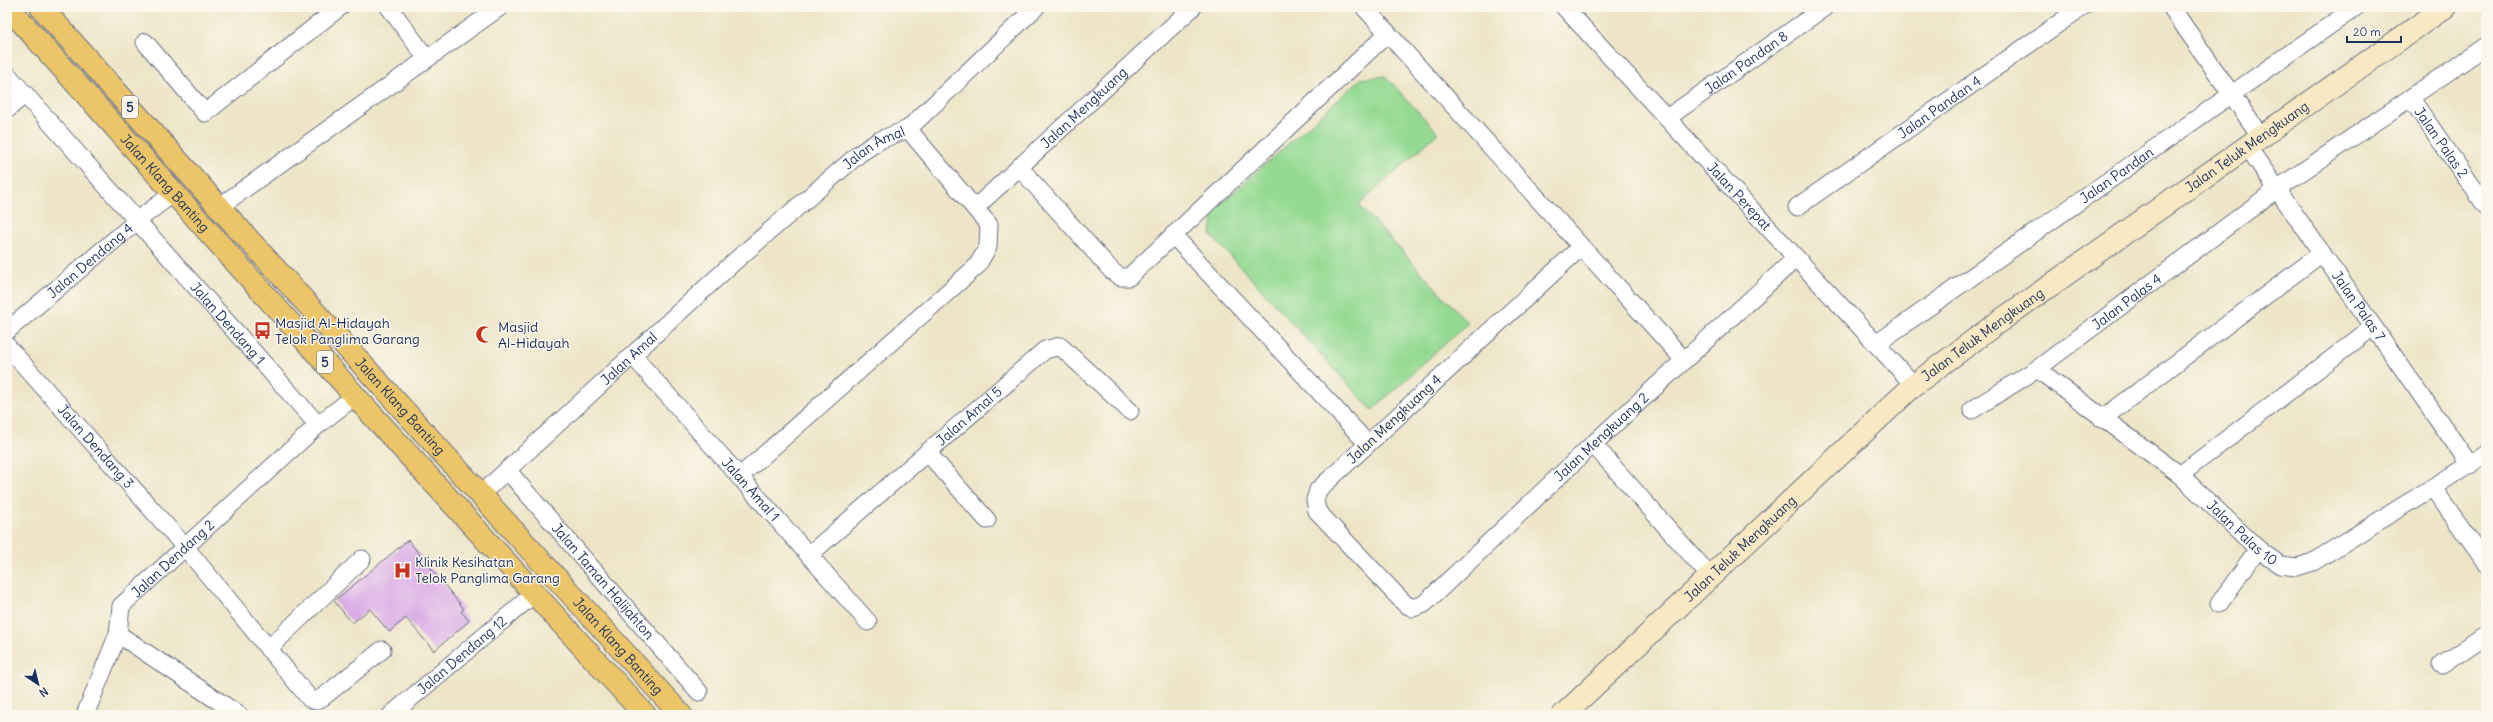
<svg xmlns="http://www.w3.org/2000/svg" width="2493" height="722" viewBox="0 0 2493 722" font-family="Delius,sans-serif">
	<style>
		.green { fill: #94da93; stroke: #588478 }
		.building { fill: #d7a4e6 }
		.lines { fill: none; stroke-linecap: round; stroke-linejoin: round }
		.street-casing { stroke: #656f83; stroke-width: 19 }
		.secondary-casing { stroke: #656f83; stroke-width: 24 }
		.highway-casing { stroke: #656f83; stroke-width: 24 }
		.street { stroke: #fff; stroke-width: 17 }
		.secondary { stroke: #f8e8c3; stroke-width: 22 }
		.highway { stroke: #edc569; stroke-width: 22 }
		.labels { text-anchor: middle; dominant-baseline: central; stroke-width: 3; stroke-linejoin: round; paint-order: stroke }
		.shield { fill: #fbf7ec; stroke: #5e6b89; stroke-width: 1 }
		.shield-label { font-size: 13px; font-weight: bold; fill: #1b2f5e }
		.street-label { font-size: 14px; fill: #1b2f5e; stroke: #fbf7ec }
		.poi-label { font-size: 14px; fill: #1b2f5e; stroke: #fbf7ec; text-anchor: start }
	</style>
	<rect width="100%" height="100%" fill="#fbf7ec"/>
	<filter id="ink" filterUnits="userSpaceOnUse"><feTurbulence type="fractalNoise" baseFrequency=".025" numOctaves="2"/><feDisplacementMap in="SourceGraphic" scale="8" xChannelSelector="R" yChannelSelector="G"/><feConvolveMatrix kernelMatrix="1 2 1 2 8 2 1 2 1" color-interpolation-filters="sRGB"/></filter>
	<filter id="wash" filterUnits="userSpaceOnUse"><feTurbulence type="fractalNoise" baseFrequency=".012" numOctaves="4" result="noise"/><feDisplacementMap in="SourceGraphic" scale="16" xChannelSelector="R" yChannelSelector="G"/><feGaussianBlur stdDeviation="0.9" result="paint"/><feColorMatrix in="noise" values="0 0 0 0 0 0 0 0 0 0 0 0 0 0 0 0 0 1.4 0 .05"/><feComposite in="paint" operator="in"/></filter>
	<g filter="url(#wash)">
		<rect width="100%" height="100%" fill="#eee5c8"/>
		<!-- green -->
		<path class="green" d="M1385 76 1438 133 1359 205 1468 323 1372 410 1211 235 1214 210 1361 79Z"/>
		<g id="blocks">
			<!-- building -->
			<path class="building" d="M408 540 464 609 461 611 469 621 434 651 406 618 389 632 370 609 352 623 334 601Z"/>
		</g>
	</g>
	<g filter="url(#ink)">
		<use href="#blocks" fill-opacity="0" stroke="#656f83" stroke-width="1"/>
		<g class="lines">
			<defs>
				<g id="street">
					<path d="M389 7 427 59"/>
					<path d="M1364 7 1684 360"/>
					<path id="s1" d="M1564 7 1914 385"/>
					<path d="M2171 7 2261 137"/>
					<path d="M145 42 205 113 340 7"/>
					<path id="s2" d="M7 74 318 425"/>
					<path id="s3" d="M2411 99 2486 206"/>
					<path d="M7 110 25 94"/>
					<path id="s4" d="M1667 118 1825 7"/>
					<path id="s5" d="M2247 146 2470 465"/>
					<path d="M1019 167 1112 271 1120 277H1129L1388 33"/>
					<path d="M219 207 500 7"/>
					<path id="s6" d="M1797 207 2082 7"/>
					<path id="s7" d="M975 208 1193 7"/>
					<path d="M1173 235 1367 443"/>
					<path id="s8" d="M1581 247 1318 490 1315 500 1317 511 1405 604 1413 608 1424 604 1593 444 1796 258"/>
					<path id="s9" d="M7 331 138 220 175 192"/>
					<path id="s10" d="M1876 344 2356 7"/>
					<path id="s11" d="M7 346 185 547 310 699 316 701 323 697 382 650"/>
					<path id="s12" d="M633 356 868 622"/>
					<path id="s13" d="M2037 369 2180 475 2258 549 2280 565 2297 567 2313 562 2486 454"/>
					<path id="s14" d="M1972 410 2037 369 2277 189 2486 46"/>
					<path d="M2102 419 2322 253"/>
					<path d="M1593 444 1710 576"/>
					<path d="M927 452 987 520"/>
					<path id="s15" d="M507 470 699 692"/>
					<path d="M2180 475 2373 327"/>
					<path d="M739 477 977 266 988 247 989 225 908 129"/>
					<path d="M2433 488 2486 563"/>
					<path id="s16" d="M480 495 735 261 859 154 880 140 908 129 1036 7"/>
					<path id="s17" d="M809 555 1045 350 1060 346 1130 411"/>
					<path d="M2219 604 2258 549"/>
					<path d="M268 649 362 559"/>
					<path d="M2442 665 2486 635"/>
					<path d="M85 715 118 634"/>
					<path id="s18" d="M239 715 118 634 121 606 318 425 355 396"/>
					<path id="s19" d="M391 715 534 594"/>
				</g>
				<g id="secondary">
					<path id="s20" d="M1563 715 1914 385 1997 323 2445 7"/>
				</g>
				<g id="highway">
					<path id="s21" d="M8 7 355 396 645 715"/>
					<path id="s22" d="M41 7 219 207 681 715"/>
				</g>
			</defs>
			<!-- street casing -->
			<use href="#street" class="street-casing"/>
			<!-- secondary casing -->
			<use href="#secondary" class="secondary-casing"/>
			<!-- highway casing -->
			<use href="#highway" class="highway-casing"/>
			<!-- street -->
			<use href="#street" class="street"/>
			<!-- secondary -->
			<use href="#secondary" class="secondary"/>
			<!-- highway -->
			<use href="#highway" class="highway"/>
		</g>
	</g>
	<!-- icons -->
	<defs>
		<symbol id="bus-bare" viewBox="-9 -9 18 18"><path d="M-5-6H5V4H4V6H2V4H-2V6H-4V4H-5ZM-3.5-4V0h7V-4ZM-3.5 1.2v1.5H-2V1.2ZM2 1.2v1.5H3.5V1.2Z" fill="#c8321e" stroke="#fbf7ec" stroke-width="2.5" paint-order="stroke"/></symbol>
		<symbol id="mosque-bare" viewBox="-9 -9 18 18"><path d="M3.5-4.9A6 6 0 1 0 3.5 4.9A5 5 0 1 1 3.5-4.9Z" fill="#c8321e" stroke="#fbf7ec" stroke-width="2.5" paint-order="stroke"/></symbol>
		<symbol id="hospital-bare" viewBox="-9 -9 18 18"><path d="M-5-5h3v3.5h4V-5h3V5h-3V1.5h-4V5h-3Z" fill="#c8321e" stroke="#fbf7ec" stroke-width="2.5" paint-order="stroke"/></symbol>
	</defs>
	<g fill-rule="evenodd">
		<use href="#bus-bare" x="250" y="318" width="25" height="25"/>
		<use href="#mosque-bare" x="472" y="322" width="25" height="25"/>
		<use href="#hospital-bare" x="390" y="558" width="25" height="25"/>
	</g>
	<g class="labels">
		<!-- shield labels -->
		<g class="shield">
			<rect x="122" y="96" width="16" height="22" rx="3"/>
			<rect x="317" y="351" width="16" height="22" rx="3"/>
		</g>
		<g class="shield-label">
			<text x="130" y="107">5</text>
			<text x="325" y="362">5</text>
		</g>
		<!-- street labels -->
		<g class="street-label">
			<text stroke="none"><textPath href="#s4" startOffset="97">Jalan Pandan 8</textPath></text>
			<text stroke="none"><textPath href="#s6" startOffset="174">Jalan Pandan 4</textPath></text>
			<text stroke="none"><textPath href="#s7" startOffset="148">Jalan Mengkuang</textPath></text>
			<text stroke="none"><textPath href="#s3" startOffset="53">Jalan Palas 2</textPath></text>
			<text stroke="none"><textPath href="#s20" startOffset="891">Jalan Teluk Mengkuang</textPath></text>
			<text stroke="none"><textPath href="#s16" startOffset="526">Jalan Amal</textPath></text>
			<text stroke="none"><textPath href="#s10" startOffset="294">Jalan Pandan</textPath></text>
			<text stroke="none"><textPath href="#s21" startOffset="236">Jalan Klang Banting</textPath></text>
			<text stroke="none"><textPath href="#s1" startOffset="258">Jalan Perepat</textPath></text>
			<text stroke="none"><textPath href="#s9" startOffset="109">Jalan Dendang 4</textPath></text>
			<text stroke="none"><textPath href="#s14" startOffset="189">Jalan Palas 4</textPath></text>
			<text stroke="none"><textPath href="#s5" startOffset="195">Jalan Palas 7</textPath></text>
			<text stroke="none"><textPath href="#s2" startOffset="333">Jalan Dendang 1</textPath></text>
			<text stroke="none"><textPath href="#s20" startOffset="567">Jalan Teluk Mengkuang</textPath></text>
			<text stroke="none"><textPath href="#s16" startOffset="202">Jalan Amal</textPath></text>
			<text stroke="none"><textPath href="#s22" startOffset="537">Jalan Klang Banting</textPath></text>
			<text stroke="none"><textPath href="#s17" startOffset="212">Jalan Amal 5</textPath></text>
			<text transform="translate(1394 419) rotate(-43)">Jalan Mengkuang 4</text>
			<text stroke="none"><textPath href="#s8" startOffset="772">Jalan Mengkuang 2</textPath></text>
			<text stroke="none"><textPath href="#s11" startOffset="134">Jalan Dendang 3</textPath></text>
			<text stroke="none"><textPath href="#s12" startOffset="178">Jalan Amal 1</textPath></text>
			<text stroke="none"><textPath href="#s13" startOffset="263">Jalan Palas 10</textPath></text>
			<text stroke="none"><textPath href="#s20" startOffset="243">Jalan Teluk Mengkuang</textPath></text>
			<text stroke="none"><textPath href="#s18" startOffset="244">Jalan Dendang 2</textPath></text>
			<text stroke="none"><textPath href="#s15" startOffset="147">Jalan Taman Halijahton</textPath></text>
			<text stroke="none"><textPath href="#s22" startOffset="861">Jalan Klang Banting</textPath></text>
			<text stroke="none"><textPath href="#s19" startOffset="93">Jalan Dendang 12</textPath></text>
		</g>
		<!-- poi labels -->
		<g class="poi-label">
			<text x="275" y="323">Masjid Al-Hidayah<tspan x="275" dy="16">Telok Panglima Garang</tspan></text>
			<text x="498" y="327">Masjid<tspan x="498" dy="16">Al-Hidayah</tspan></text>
			<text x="415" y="562">Klinik Kesihatan<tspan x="415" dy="16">Telok Panglima Garang</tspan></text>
		</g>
	</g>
	<!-- margin -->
	<rect width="2493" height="722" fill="none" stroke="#fbf7ec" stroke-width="24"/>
	<!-- north arrow -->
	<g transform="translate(38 684) rotate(145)" stroke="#fbf7ec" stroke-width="3" paint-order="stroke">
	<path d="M0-3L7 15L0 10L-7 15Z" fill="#1b2f5e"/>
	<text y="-6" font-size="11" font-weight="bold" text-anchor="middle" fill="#1b2f5e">N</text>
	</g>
	<!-- scale -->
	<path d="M2347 36v6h54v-6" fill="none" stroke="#1b2f5e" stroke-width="2"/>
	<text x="2353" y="36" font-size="12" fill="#1b2f5e" stroke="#fbf7ec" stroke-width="3" paint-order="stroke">20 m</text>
</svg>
